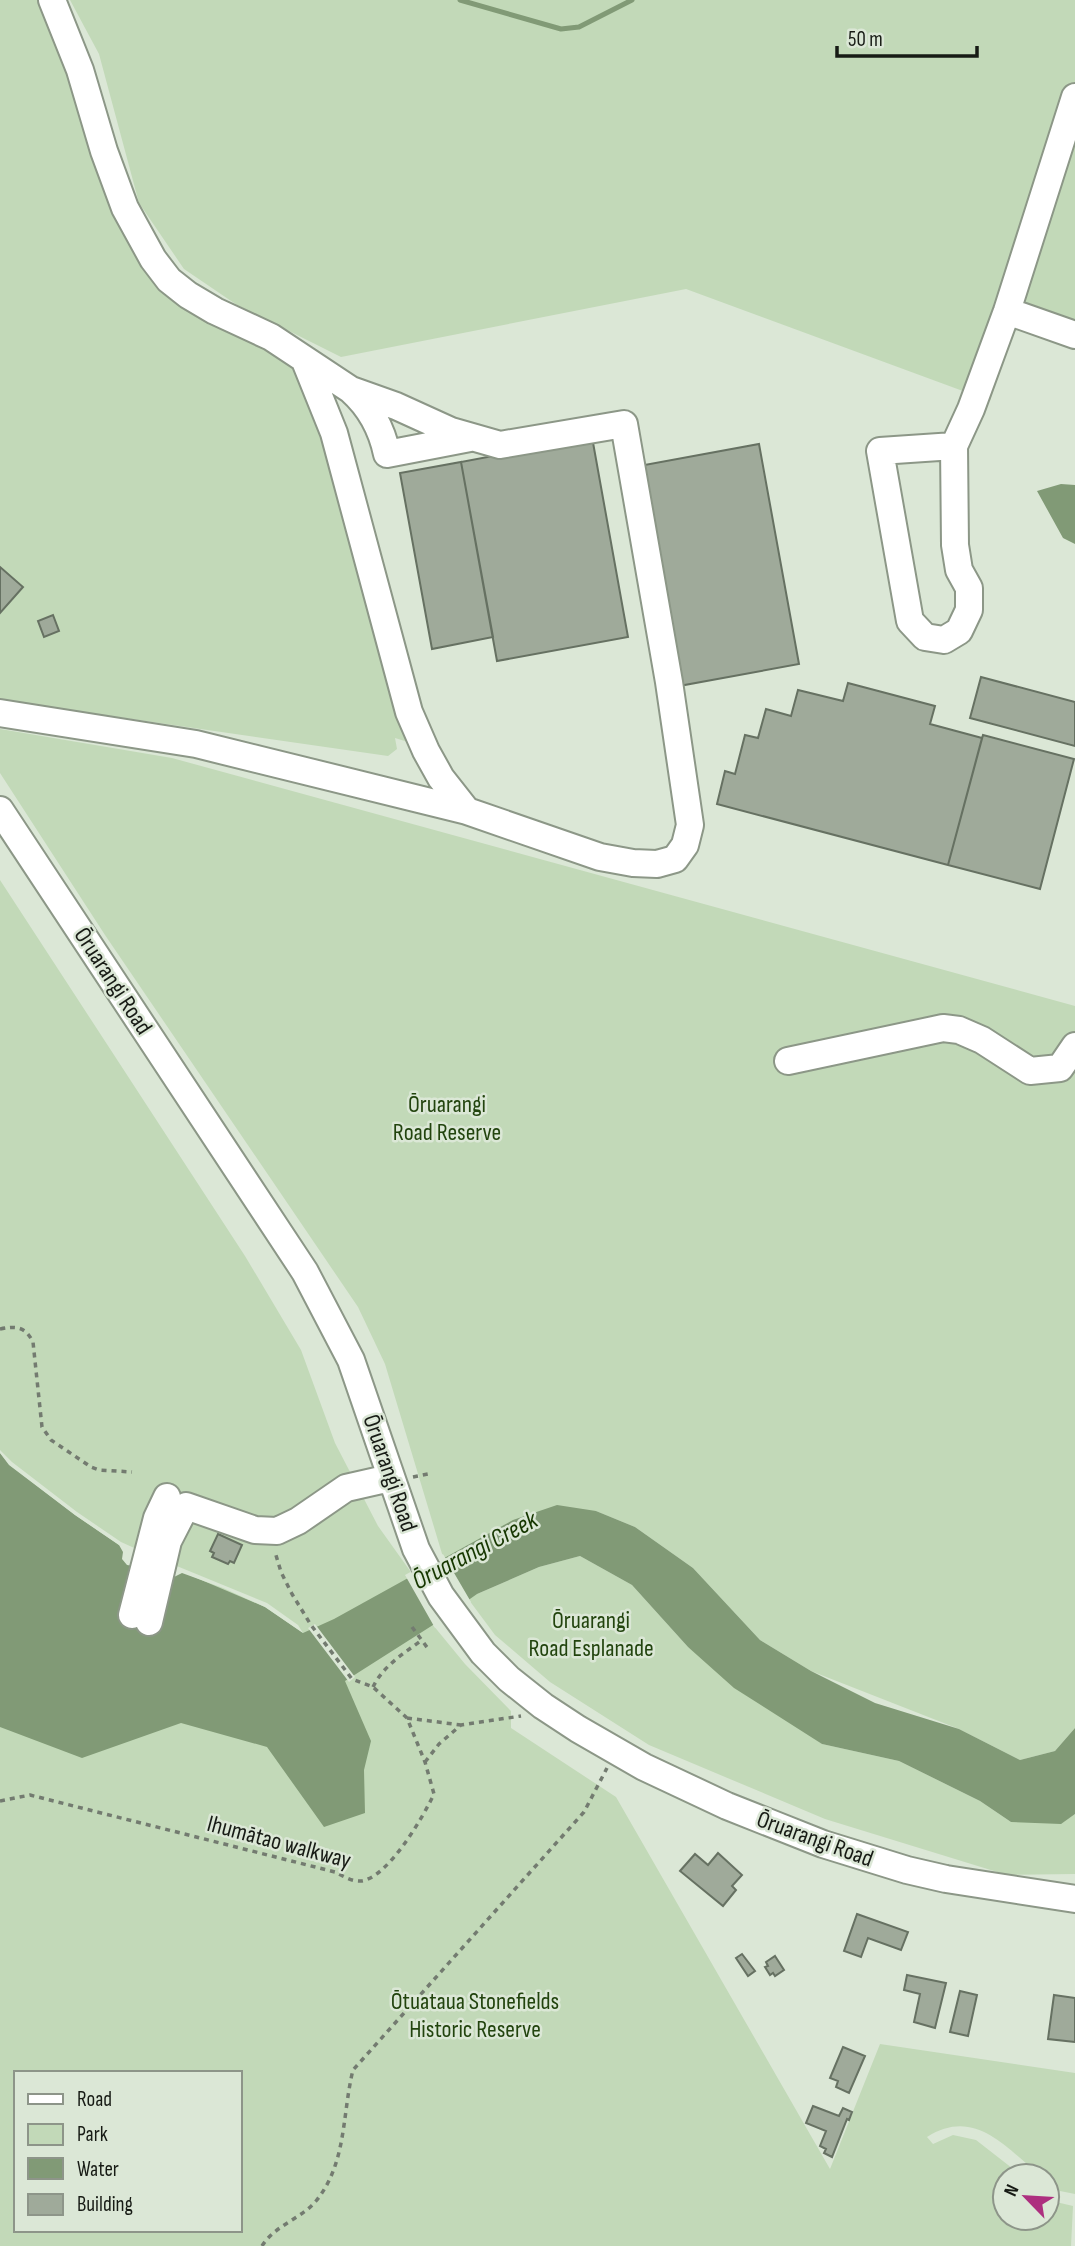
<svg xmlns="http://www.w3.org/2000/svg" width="1075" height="2246" viewBox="0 0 1075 2246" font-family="'Sofia Sans Condensed',sans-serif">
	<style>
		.green { fill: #c2d9b8; fill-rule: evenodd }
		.water { fill: #819a76 }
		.pier { fill: #dbe7d6 }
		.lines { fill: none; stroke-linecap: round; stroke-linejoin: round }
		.stream { stroke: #819a76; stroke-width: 5 }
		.building { fill: #9faa9a; stroke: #667162; stroke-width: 2 }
		.minor-casing { stroke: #8c9787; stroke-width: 30 }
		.path { stroke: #737b70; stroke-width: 3.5; stroke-dasharray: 5 5; stroke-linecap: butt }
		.minor { stroke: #fff; stroke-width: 26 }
		.labels { text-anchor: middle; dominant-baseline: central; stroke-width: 5; stroke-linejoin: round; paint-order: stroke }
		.street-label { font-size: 24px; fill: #171b15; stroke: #dbe7d6 }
		.park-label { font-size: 24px; fill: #22440e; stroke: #dbe7d6 }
		.water-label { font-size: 26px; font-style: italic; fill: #163700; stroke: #dbe7d6 }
	</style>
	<rect width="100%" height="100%" fill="#dbe7d6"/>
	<!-- green -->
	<path class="green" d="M0 0H44L132 245 282 353 298 372 339 489 408 742 395 738 397 749 388 756 0 700Z
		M70 0H1075V350L1013 327 990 401 686 289 341 357 237 305 184 269 139 203 99 54Z
		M0 729 172 758 1075 1006V1728L1055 1751 1020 1760 959 1729 811 1671 760 1640 693 1568 635 1527 596 1511 477 1594 539 1567 580 1556 632 1585 688 1647 822 1744 899 1761 980 1801 1011 1822H1063L1075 1814V1874L1007 1875 825 1819 649 1745 550 1682 495 1635 469 1600 433 1625 465 1664 511 1711V1728L616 1797 830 2169 880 2044 1075 2073V2194L1060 2191 1047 2181V2176H1041C1005 2147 975 2107 927 2137L933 2144 953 2135 976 2140 1022 2176H1005V2218H1047V2195L1056 2202 1073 2206 1071 2246H0V880L245 1256 301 1350 335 1443 378 1526 413 1575 443 1557 385 1364 358 1307 105 935 0 773ZM16 2073H240V2230H16Z"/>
	<!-- water -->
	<path class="water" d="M1061 484 1075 485V544L1063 538 1037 491Z
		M0 1453 10 1465 75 1515 119 1545 265 1607 303 1633 334 1619 513 1520 557 1505 596 1511 635 1527 693 1568 760 1640 811 1671 875 1703 959 1729 1020 1760 1055 1751 1075 1728V1814L1061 1824 1011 1822 980 1801 899 1761 822 1744 734 1688 688 1647 632 1585 580 1556 539 1567 477 1594 433 1625 345 1681 371 1741 364 1770 365 1813 324 1827 267 1747 181 1723 82 1758 0 1727Z"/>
	<!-- pier -->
	<path class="pier" d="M0 1450 12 1462 77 1512 121 1542 141 1551 133 1566 127 1565 122 1559 123 1552 119 1545 75 1515 9 1465 0 1453Z
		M443 1554 471 1602 435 1628 405 1575Z
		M167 1562 267 1603 298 1625 303 1633 265 1607 223 1588 182 1573 170 1579Z
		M315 1624 355 1677 349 1682 308 1628Z"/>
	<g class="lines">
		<!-- stream -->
		<path class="stream" d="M460 0 561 29 579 27 632 0"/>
	</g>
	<!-- building -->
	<path class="building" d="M592 437 628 637 497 661 461 462Z
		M759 444 799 664 679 686 639 466Z
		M461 462 493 637 432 649 400 473Z
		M0 567 23 587 0 613Z
		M53 615 59 631 44 637 38 621Z
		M981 677 1075 702V746L970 718Z
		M848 683 935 706 930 724 982 738 948 865 717 804 725 771 735 774 745 735 758 738 766 709 791 716 798 690 843 701Z
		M983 735 1074 759 1040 889 948 865Z
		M218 1534 242 1545 234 1563 230 1561 228 1564 212 1557 214 1553 210 1551Z
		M718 1853 742 1875 732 1886 736 1890 723 1906 680 1871 695 1854 708 1865Z
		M857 1914 908 1932 901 1950 868 1938 861 1957 844 1951Z
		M742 1954 755 1971 748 1976 736 1958Z
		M775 1956 784 1970 775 1976 773 1973 770 1975 765 1967 768 1966 766 1962Z
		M907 1975 946 1983 935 2028 914 2022 920 1994 904 1990Z
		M960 1991 977 1995 968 2036 950 2032Z
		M1054 1995 1075 1998V2042L1048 2039Z
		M843 2047 865 2056 849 2093 836 2087 838 2081 830 2078Z
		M813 2106 839 2116 843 2108 852 2112 849 2120 847 2119 832 2157 824 2153 826 2149 820 2146 826 2131 806 2123Z"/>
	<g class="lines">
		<defs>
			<path id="minor" d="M52 0 80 70 104 151 125 208 153 259 169 280 188 295 215 311 271 337 351 390C370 407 382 430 387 454L470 438
				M1007 311 1075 335
				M305 361 334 433 409 712 426 751 441 778 467 811
				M954 446 880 451 910 621 925 637 944 640 959 631 969 610V588L959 570 955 545 954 446 971 409 1007 311 1075 97
				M0 713 196 744 467 811 600 857 633 863 657 864 675 859 685 845 690 825 669 682 624 424 500 445 451 431 396 406 351 390
				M0 810 305 1272 351 1360 416 1549 441 1596 483 1653 509 1679 543 1706 578 1729 644 1767 727 1806 823 1844 907 1870 946 1879 1075 1899
				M788 1061 943 1028 959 1030 982 1040 1030 1071 1060 1068 1075 1046
				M132 1615 157 1518 167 1497
				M149 1622 168 1541 186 1506 255 1530 277 1531 298 1521 346 1488 390 1478"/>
		</defs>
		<!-- minor casing -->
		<use href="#minor" class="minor-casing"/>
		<!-- path -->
		<path class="path" d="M0 1329C16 1326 25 1326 33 1342L42 1427 51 1440 91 1467 99 1470 132 1472
			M413 1477 428 1474
			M412 1627 429 1650
			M373 1687C383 1666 403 1654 422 1640
			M407 1718 461 1725
			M425 1762 439 1744 461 1725 521 1716
			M0 1801 30 1795 335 1872C343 1876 352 1882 361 1881 388 1878 423 1817 434 1794L425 1762 407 1718 373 1687 352 1679 311 1625 292 1594 281 1572 275 1552
			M262 2246C275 2225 301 2219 316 2201 347 2163 342 2114 353 2070L584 1812 607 1768"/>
		<!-- minor -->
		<use href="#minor" class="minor"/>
	</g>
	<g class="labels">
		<!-- street labels -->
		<g class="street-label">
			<text transform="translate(113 981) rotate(57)">Ōruarangi Road</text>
			<text transform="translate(390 1473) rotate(71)">Ōruarangi Road</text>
			<text transform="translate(815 1839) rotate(20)">Ōruarangi Road</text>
			<text transform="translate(279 1842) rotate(15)">Ihumātao walkway</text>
		</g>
		<!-- park labels -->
		<g class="park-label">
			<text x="447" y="1104">Ōruarangi<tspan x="447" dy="28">Road Reserve</tspan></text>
			<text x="591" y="1620">Ōruarangi<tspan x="591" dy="28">Road Esplanade</tspan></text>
			<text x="475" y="2001">Ōtuataua Stonefields<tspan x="475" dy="28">Historic Reserve</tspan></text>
		</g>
		<!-- water labels -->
		<g class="water-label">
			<text transform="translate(475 1551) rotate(-28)">Ōruarangi Creek</text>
		</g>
	</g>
	<!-- legend -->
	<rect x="14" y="2071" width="228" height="161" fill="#dbe7d6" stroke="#8d9589" stroke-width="2"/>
	<rect x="28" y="2094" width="35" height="10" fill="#ffffff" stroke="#8d9589" stroke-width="2"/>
	<text x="77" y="2106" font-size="21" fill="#171b15">Road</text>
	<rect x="28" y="2124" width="35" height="21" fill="#c2d9b8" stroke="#8d9589" stroke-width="2"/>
	<text x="77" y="2141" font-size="21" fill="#171b15">Park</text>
	<rect x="28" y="2158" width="35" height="21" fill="#819a76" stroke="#8d9589" stroke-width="2"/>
	<text x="77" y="2176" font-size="21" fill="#171b15">Water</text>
	<rect x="28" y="2194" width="35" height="21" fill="#9faa9a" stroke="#8d9589" stroke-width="2"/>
	<text x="77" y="2211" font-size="21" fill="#171b15">Building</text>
	<!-- north arrow -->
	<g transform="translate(1026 2197) rotate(295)"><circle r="33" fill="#dbe7d6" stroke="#8d9589" stroke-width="2"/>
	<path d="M0-5L12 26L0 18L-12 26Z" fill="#ad2f7f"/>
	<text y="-10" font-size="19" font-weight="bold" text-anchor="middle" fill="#171b15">N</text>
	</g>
	<!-- scale -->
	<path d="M837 46v10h140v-10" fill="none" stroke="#171b15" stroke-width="3.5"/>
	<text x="848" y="46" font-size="21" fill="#171b15" stroke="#dbe7d6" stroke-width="5" paint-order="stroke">50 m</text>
</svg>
